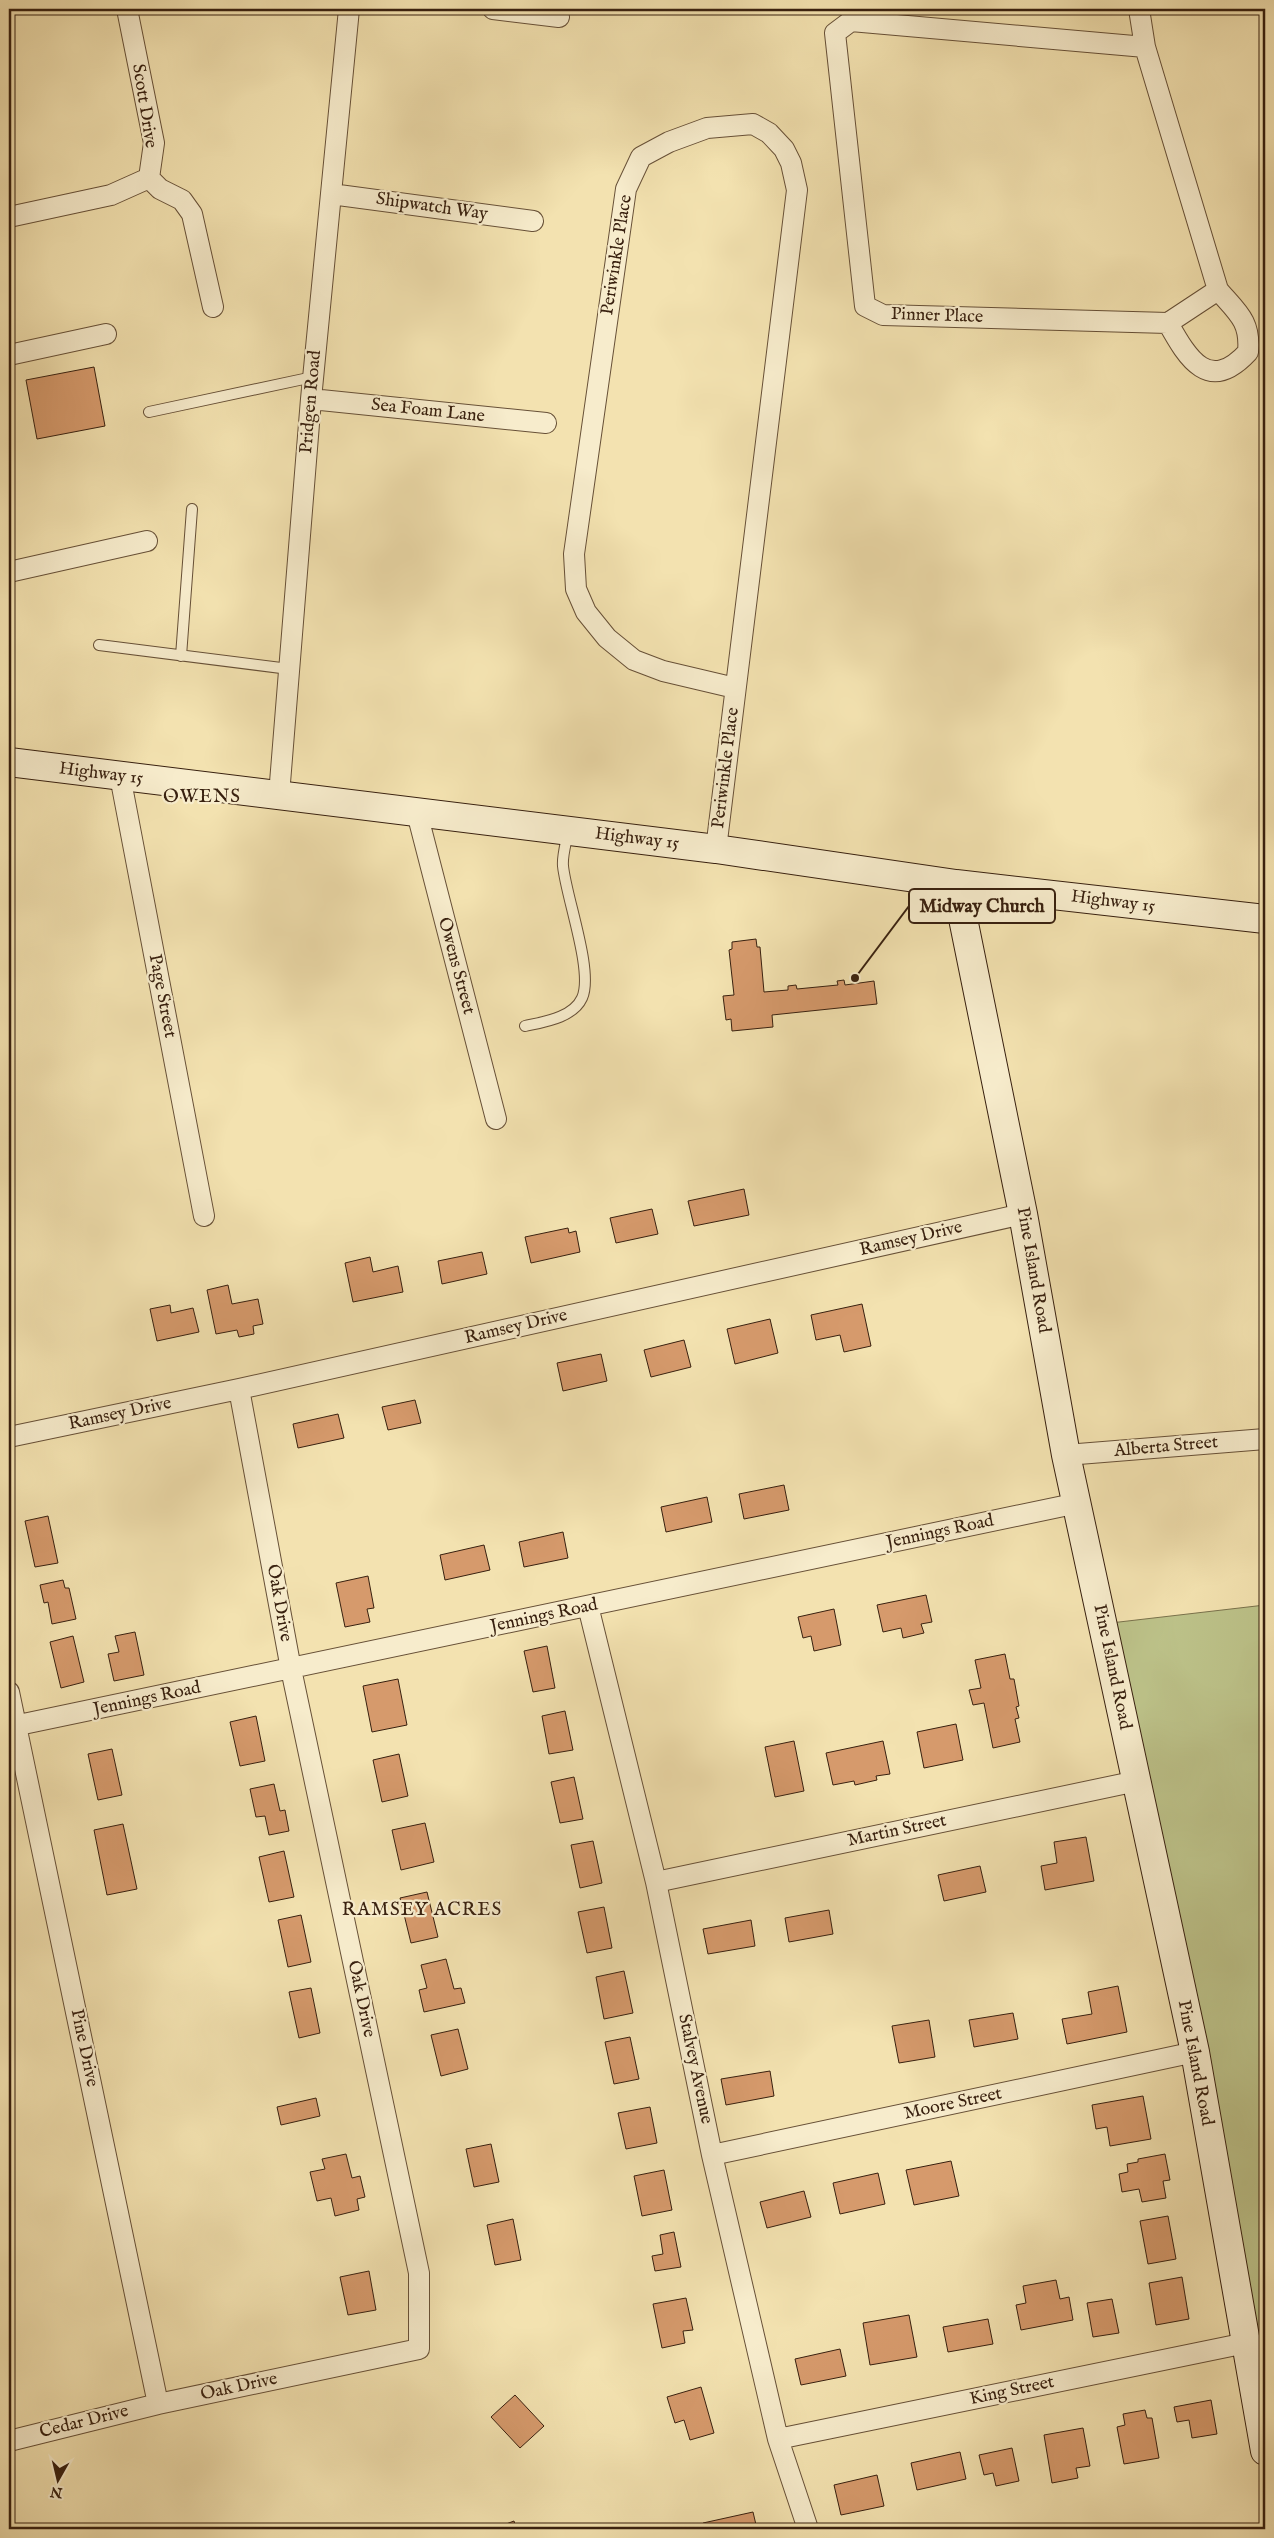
<svg xmlns="http://www.w3.org/2000/svg" width="1274" height="2538" viewBox="0 0 1274 2538" font-family="'IM FELL English',serif">
	<style>
		.green { fill: #bdc38a; stroke: #7a724c }
		.building { fill: #d69a6c; stroke: #38200f }
		.lines { fill: none; stroke-linecap: round; stroke-linejoin: round }
		.lane-casing { stroke: #675037; stroke-width: 12 }
		.street-casing { stroke: #675037; stroke-width: 22 }
		.secondary-casing { stroke: #38200f; stroke-width: 30 }
		.lane { stroke: #f7eccc; stroke-width: 10 }
		.street { stroke: #f7eccc; stroke-width: 20 }
		.secondary { stroke: #f7eccc; stroke-width: 28 }
		.labels { text-anchor: middle; dominant-baseline: central; stroke-width: 4.5; stroke-linejoin: round; paint-order: stroke }
		.street-label { font-size: 18px; fill: #38200f; stroke: #f7eccc }
		.neighbourhood-label { font-size: 19px; letter-spacing: 1px; fill: #38200f; stroke: #f7eccc }
		.leader { fill: none; stroke: #38200f; stroke-width: 2 }
		.callout-dot { fill: #38200f; stroke: #f7eccc; stroke-width: 2 }
		.callout { fill: #f7eccc; stroke: #38200f; stroke-width: 2 }
		.callout-label { font-size: 19px; text-anchor: middle; font-weight: bold; fill: #38200f }
	</style>
	<rect width="100%" height="100%" fill="#f3e2b0"/>
	<filter id="stains"><feTurbulence type="fractalNoise" baseFrequency=".004" numOctaves="4"/><feColorMatrix values="0 0 0 0 .2 0 0 0 0 .09 0 0 0 0 .02 0 0 0 .5 -.17"/></filter>
	<radialGradient id="worn" r=".72"><stop offset=".6" stop-color="#630" stop-opacity="0"/><stop offset="1" stop-color="#630" stop-opacity=".3"/></radialGradient>
	<!-- green -->
	<path class="green" d="M1265 1605V2453L1102 1624Z"/>
	<!-- building -->
	<path class="building" d="M94 367 105 426 37 439 26 380Z
		M756 939 757 947H760L764 992 788 990V986L796 985 797 989 838 985 837 981 844 980 845 985 874 981 877 1004 772 1015 773 1027 732 1031 731 1019 726 1020 723 996 734 995 729 950 732 949V942Z
		M744 1189 749 1215 694 1226 688 1201Z
		M652 1209 658 1234 616 1243 610 1218Z
		M568 1228 569 1233 576 1231 580 1252 531 1263 525 1237Z
		M482 1252 487 1274 442 1284 438 1261Z
		M370 1257 373 1272 398 1266 403 1292 353 1302 345 1263Z
		M228 1285 232 1304 258 1299 263 1324 253 1326 254 1334 239 1337 237 1330 216 1334 207 1290Z
		M862 1304 871 1346 844 1352 840 1335 816 1340 811 1315Z
		M170 1305 171 1313 193 1308 199 1332 157 1341 150 1309Z
		M770 1319 778 1353 735 1364 727 1329Z
		M684 1340 691 1367 651 1377 644 1350Z
		M601 1354 607 1381 563 1391 557 1363Z
		M415 1400 421 1423 388 1430 382 1407Z
		M338 1414 344 1438 298 1448 293 1424Z
		M784 1485 789 1510 744 1519 739 1494Z
		M707 1497 712 1522 666 1532 661 1507Z
		M48 1516 58 1563 35 1567 25 1521Z
		M563 1532 568 1558 524 1567 519 1542Z
		M484 1545 490 1570 445 1580 440 1555Z
		M368 1576 374 1608 367 1609 370 1622 345 1627 336 1583Z
		M63 1580 65 1588H69L76 1619 52 1624 48 1602 44 1603 40 1585Z
		M926 1595 932 1622 921 1624 924 1633 903 1638 901 1628 883 1632 877 1605Z
		M834 1609 841 1645 814 1651 811 1636 803 1638 798 1617Z
		M135 1632 144 1675 114 1681 108 1654 119 1652 115 1636Z
		M73 1636 84 1682 61 1688 50 1642Z
		M547 1646 555 1688 533 1692 524 1651Z
		M1005 1654 1010 1679H1014L1019 1706 1016 1707 1019 1718 1015 1719 1020 1742 993 1748 984 1703 973 1705 969 1690 981 1688 975 1660Z
		M398 1679 407 1725 372 1732 363 1686Z
		M565 1711 573 1750 549 1754 542 1716Z
		M256 1716 265 1761 240 1766 230 1722Z
		M956 1724 963 1760 924 1768 917 1732Z
		M794 1741 804 1791 775 1797 765 1747Z
		M883 1741 890 1774 876 1776 877 1780 855 1785 854 1781 833 1785 826 1753Z
		M112 1749 122 1795 98 1800 88 1754Z
		M399 1754 408 1796 382 1802 373 1760Z
		M574 1777 583 1819 560 1823 551 1782Z
		M274 1784 280 1811 285 1810 289 1831 269 1835 265 1816 256 1817 250 1789Z
		M425 1823 434 1862 401 1870 392 1830Z
		M123 1824 137 1889 107 1895 94 1830Z
		M1086 1837 1094 1881 1045 1890 1041 1866 1057 1863 1054 1842Z
		M593 1841 602 1883 580 1888 571 1845Z
		M284 1851 294 1897 269 1902 259 1857Z
		M980 1866 986 1892 944 1901 938 1875Z
		M427 1892 438 1937 411 1943 400 1898Z
		M604 1907 612 1948 587 1953 578 1912Z
		M829 1910 833 1934 789 1942 785 1918Z
		M301 1915 311 1962 288 1967 278 1920Z
		M751 1920 755 1946 708 1954 703 1929Z
		M446 1959 454 1989 461 1988 465 2003 424 2012 419 1990 427 1988 421 1965Z
		M624 1971 633 2013 604 2019 596 1977Z
		M1118 1986 1127 2032 1067 2044 1062 2019 1092 2014 1088 1992Z
		M311 1988 320 2033 299 2038 289 1992Z
		M1013 2013 1018 2039 974 2047 969 2020Z
		M929 2020 935 2057 899 2063 892 2026Z
		M458 2029 468 2069 441 2076 431 2035Z
		M630 2037 639 2079 614 2084 605 2042Z
		M770 2071 774 2096 726 2105 721 2079Z
		M1143 2096 1151 2139 1110 2146 1107 2127 1096 2129 1092 2105Z
		M316 2098 320 2116 281 2125 277 2107Z
		M650 2107 657 2143 626 2149 618 2113Z
		M491 2144 499 2182 474 2187 466 2149Z
		M346 2154 352 2178 360 2176 365 2197 357 2199 359 2210 335 2216 331 2198 317 2201 310 2172 325 2169 322 2159Z
		M1165 2154 1170 2180 1163 2181 1166 2198 1142 2202 1139 2189 1122 2192 1119 2174 1128 2172 1127 2164 1138 2162V2159Z
		M951 2161 959 2196 914 2205 906 2170Z
		M664 2170 672 2210 642 2216 634 2176Z
		M878 2173 885 2204 840 2214 833 2183Z
		M804 2191 811 2217 767 2228 760 2202Z
		M1168 2216 1176 2259 1148 2264 1140 2221Z
		M513 2219 521 2260 495 2265 487 2225Z
		M674 2232 681 2267 655 2271 652 2256 663 2254 660 2235Z
		M369 2271 376 2310 348 2315 340 2277Z
		M1182 2277 1189 2319 1156 2325 1149 2283Z
		M1056 2280 1060 2299 1069 2297 1073 2320 1021 2330 1016 2305 1026 2303 1023 2286Z
		M686 2298 693 2330 683 2331 685 2343 662 2348 653 2304Z
		M1112 2299 1119 2333 1093 2337 1087 2303Z
		M909 2315 917 2357 870 2365 863 2323Z
		M988 2319 993 2344 948 2352 943 2327Z
		M840 2349 846 2376 801 2385 795 2359Z
		M701 2387 714 2433 690 2440 684 2420 675 2423 667 2397Z
		M515 2395 544 2426 520 2448 491 2417Z
		M1211 2400 1217 2434 1192 2438 1189 2420 1177 2422 1174 2407Z
		M1145 2410 1147 2418H1152L1159 2458 1124 2464 1117 2427 1125 2425 1123 2414Z
		M1083 2428 1090 2466 1076 2468 1078 2478 1052 2483 1044 2435Z
		M1012 2448 1019 2481 996 2486 993 2473 984 2475 979 2455Z
		M960 2452 966 2479 917 2490 911 2463Z
		M877 2475 884 2506 841 2515 834 2485Z
		M753 2512 757 2529H704L703 2523Z
		M514 2521 516 2528 525 2525 527 2529H493Z"/>
	<g class="lines">
		<defs>
			<path id="lane" d="M149 412 313 377
				M99 645 289 669
				M181 656 192 509
				M525 1026C543 1022 573 1018 582 998 594 972 566 897 563 866 562 856 566 843 568 832"/>
			<path id="street" d="M493 9 559 17
				M1139 9 1145 47
				M149 178 160 189 182 200 192 214 213 307
				M331 194 533 221
				M9 217 111 195 149 178 154 143 127 9
				M1168 323C1188 359 1209 394 1248 352 1251 321 1237 312 1218 290L1145 47 851 21 835 33 865 306 883 315 1168 323 1218 290
				M9 355 106 334
				M311 399 546 423
				M9 572 147 541
				M120 776 204 1216
				M279 795 311 399 349 9
				M417 813 496 1119
				M716 849 797 190 791 163 784 149 769 133 753 124 707 128 669 142 641 157 626 189 574 554 576 589 586 612 607 638 634 660 663 671 735 688
				M9 1437 239 1389 1023 1214
				M1066 1455 1265 1439
				M588 1606 656 1882 712 2155 778 2439 808 2529
				M9 1692 158 2404
				M9 1727 1078 1503
				M656 1882 1137 1781
				M712 2155 1195 2052
				M778 2439 1246 2343
				M9 2441 158 2404 419 2349V2273L291 1669 239 1389"/>
			<path id="secondary" d="M9 762 716 849 956 884 1265 919
				M956 884 1023 1214 1066 1455 1195 2052 1265 2451"/>
		</defs>
		<!-- lane casing -->
		<use href="#lane" class="lane-casing"/>
		<!-- street casing -->
		<use href="#street" class="street-casing"/>
		<!-- secondary casing -->
		<use href="#secondary" class="secondary-casing"/>
		<!-- lane -->
		<use href="#lane" class="lane"/>
		<!-- street -->
		<use href="#street" class="street"/>
		<!-- secondary -->
		<use href="#secondary" class="secondary"/>
	</g>
	<g class="labels">
		<!-- street labels -->
		<g class="street-label">
			<text transform="translate(144 106) rotate(81)">Scott Drive</text>
			<text transform="translate(432 207) rotate(8)">Shipwatch Way</text>
			<text transform="translate(617 255) rotate(-81)">Periwinkle Place</text>
			<text transform="translate(937 316) rotate(2)">Pinner Place</text>
			<text transform="translate(311 402) rotate(-85)">Pridgen Road</text>
			<text transform="translate(428 411) rotate(6)">Sea Foam Lane</text>
			<text transform="translate(726 768) rotate(-83)">Periwinkle Place</text>
			<text transform="translate(101 774) rotate(7)">Highway 15</text>
			<text transform="translate(637 839) rotate(7)">Highway 15</text>
			<text transform="translate(1113 902) rotate(7)">Highway 15</text>
			<text transform="translate(456 966) rotate(75)">Owens Street</text>
			<text transform="translate(162 996) rotate(79)">Page Street</text>
			<text transform="translate(911 1239) rotate(-13)">Ramsey Drive</text>
			<text transform="translate(1033 1270) rotate(80)">Pine Island Road</text>
			<text transform="translate(516 1327) rotate(-13)">Ramsey Drive</text>
			<text transform="translate(120 1414) rotate(-12)">Ramsey Drive</text>
			<text transform="translate(1166 1447) rotate(-5)">Alberta Street</text>
			<text transform="translate(940 1532) rotate(-12)">Jennings Road</text>
			<text transform="translate(279 1603) rotate(80)">Oak Drive</text>
			<text transform="translate(544 1616) rotate(-12)">Jennings Road</text>
			<text transform="translate(1112 1667) rotate(78)">Pine Island Road</text>
			<text transform="translate(147 1699) rotate(-12)">Jennings Road</text>
			<text transform="translate(897 1831) rotate(-12)">Martin Street</text>
			<text transform="translate(361 1999) rotate(78)">Oak Drive</text>
			<text transform="translate(84 2048) rotate(78)">Pine Drive</text>
			<text transform="translate(1195 2063) rotate(79)">Pine Island Road</text>
			<text transform="translate(695 2069) rotate(78)">Stalvey Avenue</text>
			<text transform="translate(953 2104) rotate(-12)">Moore Street</text>
			<text transform="translate(239 2387) rotate(-12)">Oak Drive</text>
			<text transform="translate(1012 2391) rotate(-12)">King Street</text>
			<text transform="translate(84 2422) rotate(-14)">Cedar Drive</text>
		</g>
		<!-- neighbourhood labels -->
		<g class="neighbourhood-label">
			<text x="202" y="797">OWENS</text>
			<text x="422" y="1910">RAMSEY ACRES</text>
		</g>
	</g>
	<!-- callouts -->
	<path class="leader" d="M855 978L909 906"/>
	<circle class="callout-dot" cx="855" cy="978" r="5"/>
	<rect class="callout" x="909" y="889" width="146" height="34" rx="5"/>
	<g class="callout-label">
		<text x="982" y="912">Midway Church</text>
	</g>
	<!-- margin -->
	<rect width="1274" height="2538" fill="none" stroke="#f3e2b0" stroke-width="30"/>
	<rect x="10" y="10" width="1254" height="2518" fill="none" stroke="#38200f" stroke-width="2.5"/>
	<rect x="15" y="15" width="1244" height="2508" fill="none" stroke="#38200f"/>
	<!-- north arrow -->
	<g transform="translate(58 2480) rotate(188)" stroke="#f7eccc" stroke-width="4" paint-order="stroke">
	<path d="M0-4L9 19L0 12L-9 19Z" fill="#38200f"/>
	<text y="-8" font-size="14" font-weight="bold" text-anchor="middle" fill="#38200f">N</text>
	</g>
	<rect width="100%" height="100%" filter="url(#stains)"/>
	<rect width="100%" height="100%" fill="url(#worn)"/>
</svg>
